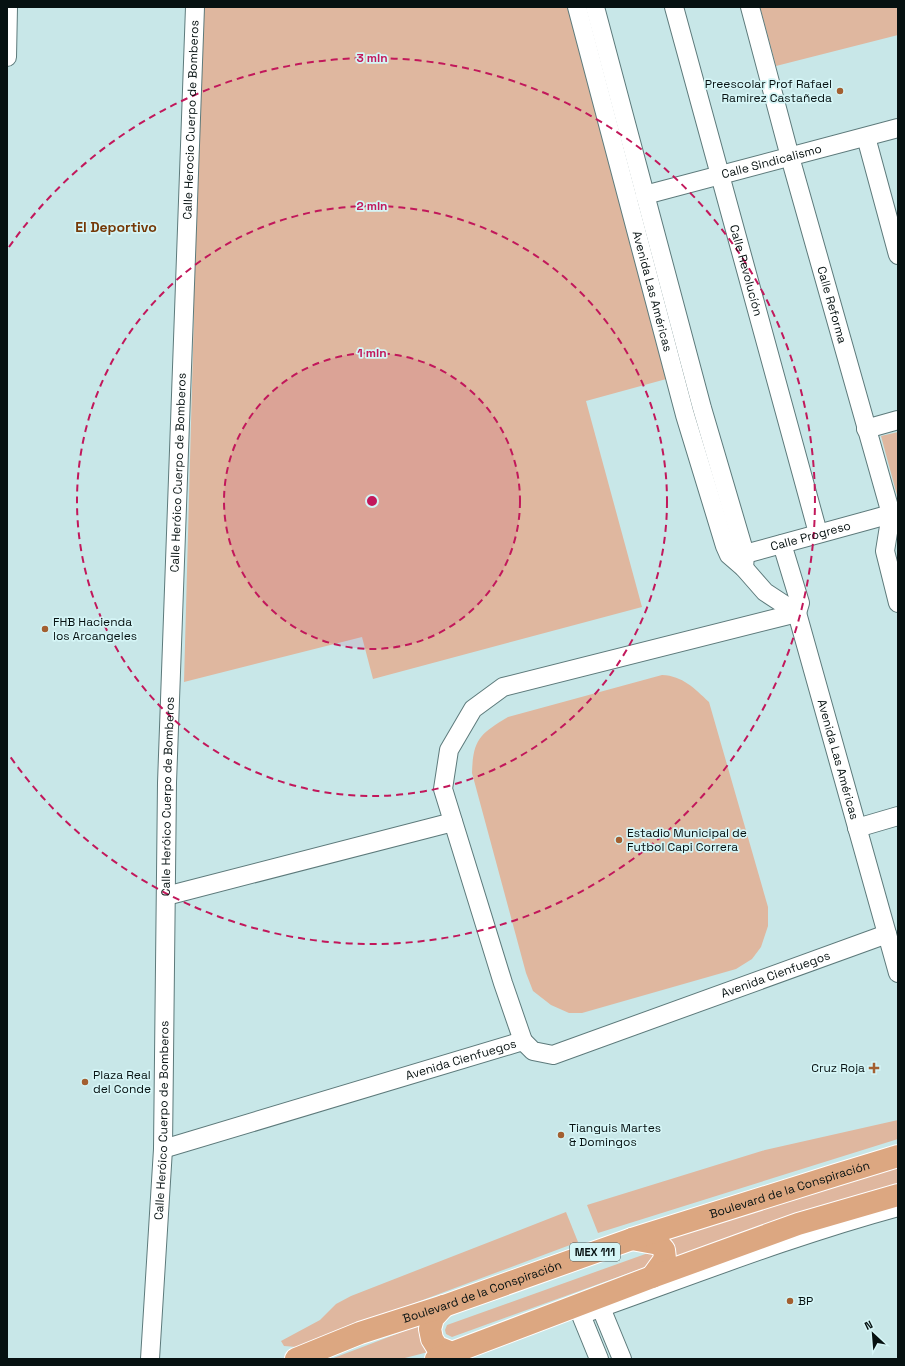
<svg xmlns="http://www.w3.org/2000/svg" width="905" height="1366" viewBox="0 0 905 1366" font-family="'Space Grotesk',sans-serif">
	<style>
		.green { fill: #dfb79f }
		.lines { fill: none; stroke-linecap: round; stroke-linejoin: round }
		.minor-casing { stroke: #5d7a7b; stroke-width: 20 }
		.major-casing { stroke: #fff; stroke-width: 24 }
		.minor { stroke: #fff; stroke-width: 18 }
		.major { stroke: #dca781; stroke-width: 22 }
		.ring { fill: none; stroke: #c2185b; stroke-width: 2; stroke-dasharray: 7 5 }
		.poi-dot { fill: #a35f30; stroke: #d5f5f6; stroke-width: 1.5 }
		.labels { text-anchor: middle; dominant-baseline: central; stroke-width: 3.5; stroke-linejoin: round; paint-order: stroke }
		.shield { fill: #d5f5f6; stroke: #445556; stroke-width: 1 }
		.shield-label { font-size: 11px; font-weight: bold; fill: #061111 }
		.poi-label { font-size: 12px; fill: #061111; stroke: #d5f5f6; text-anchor: start }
		.street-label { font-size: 12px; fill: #061111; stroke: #d5f5f6 }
		.quarter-label { font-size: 14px; font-weight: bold; fill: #753908; stroke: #d5f5f6 }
		.centre { fill: #c2185b; stroke: #d5f5f6; stroke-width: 2 }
		.ring-label { font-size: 12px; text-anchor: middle; font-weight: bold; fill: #c2185b; stroke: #d5f5f6; stroke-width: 3.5; stroke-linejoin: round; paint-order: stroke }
	</style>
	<rect width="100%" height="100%" fill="#c8e7e8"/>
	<!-- green -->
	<path class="green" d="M199 7H570L670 378 586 401 642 607 373 679 362 637 184 682 194 312 192 214Z
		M760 7H898V35L776 66Z
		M898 432V499L881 436Z
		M662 675C683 676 694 688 709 702L768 907V926L761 947 752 959 736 969 582 1013H569L551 1005 533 991 526 973 472 773C473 739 480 734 508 717Z
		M898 1120V1139L598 1233 587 1205 765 1150Z
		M898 1167V1189L675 1265 663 1237Z
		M566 1212 578 1242 297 1347 284 1346 281 1341 320 1320 336 1304 351 1296Z
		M651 1252 656 1255 654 1264 452 1337 446 1334 445 1330 447 1325Z
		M428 1322 436 1350 401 1359H331Z"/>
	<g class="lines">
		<defs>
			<g id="minor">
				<path id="s1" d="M577 7 685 415 725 546 729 555 744 568 765 592 797 613 898 973"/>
				<path d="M595 7 702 408 745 554 744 568"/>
				<path id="s2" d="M674 7 818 533"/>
				<path id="s3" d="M750 7 790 157 891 514 885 551 898 603"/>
				<path d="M7 57 8 7"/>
				<path d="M866 137 898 255"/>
				<path id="s4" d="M645 195 898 128"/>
				<path d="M866 429 898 420"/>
				<path id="s5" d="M734 555 745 554 891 514"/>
				<path d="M857 828 898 816"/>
				<path d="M166 896 453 822"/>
				<path d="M523 1041 503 983 443 789 449 750 473 709 503 687 797 613 800 603 782 544"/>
				<path id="s6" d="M163 1149 523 1041 533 1051 553 1055 887 934"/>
				<path d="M601 1308 622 1359"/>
				<path d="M583 1314C688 1277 791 1236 898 1207"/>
				<path d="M581 1315 599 1359"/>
				<path id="s7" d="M150 1359 163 1149 167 783 195 7"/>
			</g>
			<g id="major">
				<path d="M632 1239 659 1244 664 1250 665 1259 652 1277"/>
				<path d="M444 1306 433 1318 430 1329 432 1339 437 1347 452 1353"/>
				<path id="s8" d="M296 1359 360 1333 444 1306 632 1239 836 1175 898 1156"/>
				<path d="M436 1359 652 1277 798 1224 898 1195"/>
			</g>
		</defs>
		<!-- minor casing -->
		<use href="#minor" class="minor-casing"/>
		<!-- major casing -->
		<use href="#major" class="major-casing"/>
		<!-- minor -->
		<use href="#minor" class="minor"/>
		<!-- major -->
		<use href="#major" class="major"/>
	</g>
	<!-- distance rings -->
	<circle cx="372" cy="501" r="148" fill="#c2185b" fill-opacity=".12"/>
	<g class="ring">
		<circle cx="372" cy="501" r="148"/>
		<circle cx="372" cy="501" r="295"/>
		<path d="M9 247A443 443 0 1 1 9 755"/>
	</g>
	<!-- markers -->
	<g class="poi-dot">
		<circle cx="840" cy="91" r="4"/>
		<circle cx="45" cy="629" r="4"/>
		<circle cx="619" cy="840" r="4"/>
		<path d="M872 1062h4v4h4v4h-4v4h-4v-4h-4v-4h4z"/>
		<circle cx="85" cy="1082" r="4"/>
		<circle cx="561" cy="1135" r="4"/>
		<circle cx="790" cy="1301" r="4"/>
	</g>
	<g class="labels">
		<!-- shield labels -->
		<rect class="shield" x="570" y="1243" width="50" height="18" rx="3"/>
		<g class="shield-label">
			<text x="595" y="1252">MEX 111</text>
		</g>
		<!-- poi labels -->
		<g class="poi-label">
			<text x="832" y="84" text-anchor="end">Preescolar Prof Rafael<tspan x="832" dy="14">Ramirez Castañeda</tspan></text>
			<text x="53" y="622">FHB Hacienda<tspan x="53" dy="14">los Arcangeles</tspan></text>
			<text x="627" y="833">Estadio Municipal de<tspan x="627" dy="14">Futbol Capi Correra</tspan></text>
			<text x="865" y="1068" text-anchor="end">Cruz Roja</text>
			<text x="93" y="1075">Plaza Real<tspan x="93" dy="14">del Conde</tspan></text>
			<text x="569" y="1128">Tianguis Martes<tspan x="569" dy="14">&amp; Domingos</tspan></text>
			<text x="798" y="1301">BP</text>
		</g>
		<!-- street labels -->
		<g class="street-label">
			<text stroke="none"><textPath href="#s7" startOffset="1240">Calle Herocio Cuerpo de Bomberos</textPath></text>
			<text stroke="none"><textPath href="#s4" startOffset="131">Calle Sindicalismo</textPath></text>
			<text stroke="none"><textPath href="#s2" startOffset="273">Calle Revolucíón</textPath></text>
			<text stroke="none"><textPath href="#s1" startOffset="294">Avenida Las Américas</textPath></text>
			<text stroke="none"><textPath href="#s3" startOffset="309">Calle Reforma</textPath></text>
			<text stroke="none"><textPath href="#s7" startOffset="887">Calle Heróico Cuerpo de Bomberos</textPath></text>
			<text stroke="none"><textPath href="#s5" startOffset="79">Calle Progreso</textPath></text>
			<text stroke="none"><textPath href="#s1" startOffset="811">Avenida Las Américas</textPath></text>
			<text stroke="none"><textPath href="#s7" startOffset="563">Calle Heróico Cuerpo de Bomberos</textPath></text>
			<text stroke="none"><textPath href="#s6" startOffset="647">Avenida Cienfuegos</textPath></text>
			<text stroke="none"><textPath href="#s6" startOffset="311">Avenida Cienfuegos</textPath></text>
			<text stroke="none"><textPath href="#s7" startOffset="239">Calle Heróico Cuerpo de Bomberos</textPath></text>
			<text stroke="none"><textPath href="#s8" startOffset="522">Boulevard de la Conspiración</textPath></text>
			<text stroke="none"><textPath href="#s8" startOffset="198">Boulevard de la Conspiración</textPath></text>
		</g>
		<!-- quarter labels -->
		<g class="quarter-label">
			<text x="116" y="227">El Deportivo</text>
		</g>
	</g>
	<circle cx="372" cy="501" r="6" class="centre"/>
	<g class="ring-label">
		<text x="372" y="62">3 min</text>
		<text x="372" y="210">2 min</text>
		<text x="372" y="357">1 min</text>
	</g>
	<!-- border -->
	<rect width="905" height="1366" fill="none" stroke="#061111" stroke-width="16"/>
	<!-- north arrow -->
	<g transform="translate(873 1334) rotate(334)" stroke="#d5f5f6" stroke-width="3" paint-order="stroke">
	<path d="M0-3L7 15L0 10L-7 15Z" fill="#061111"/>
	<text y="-6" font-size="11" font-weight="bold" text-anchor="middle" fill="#061111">N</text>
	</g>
</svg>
